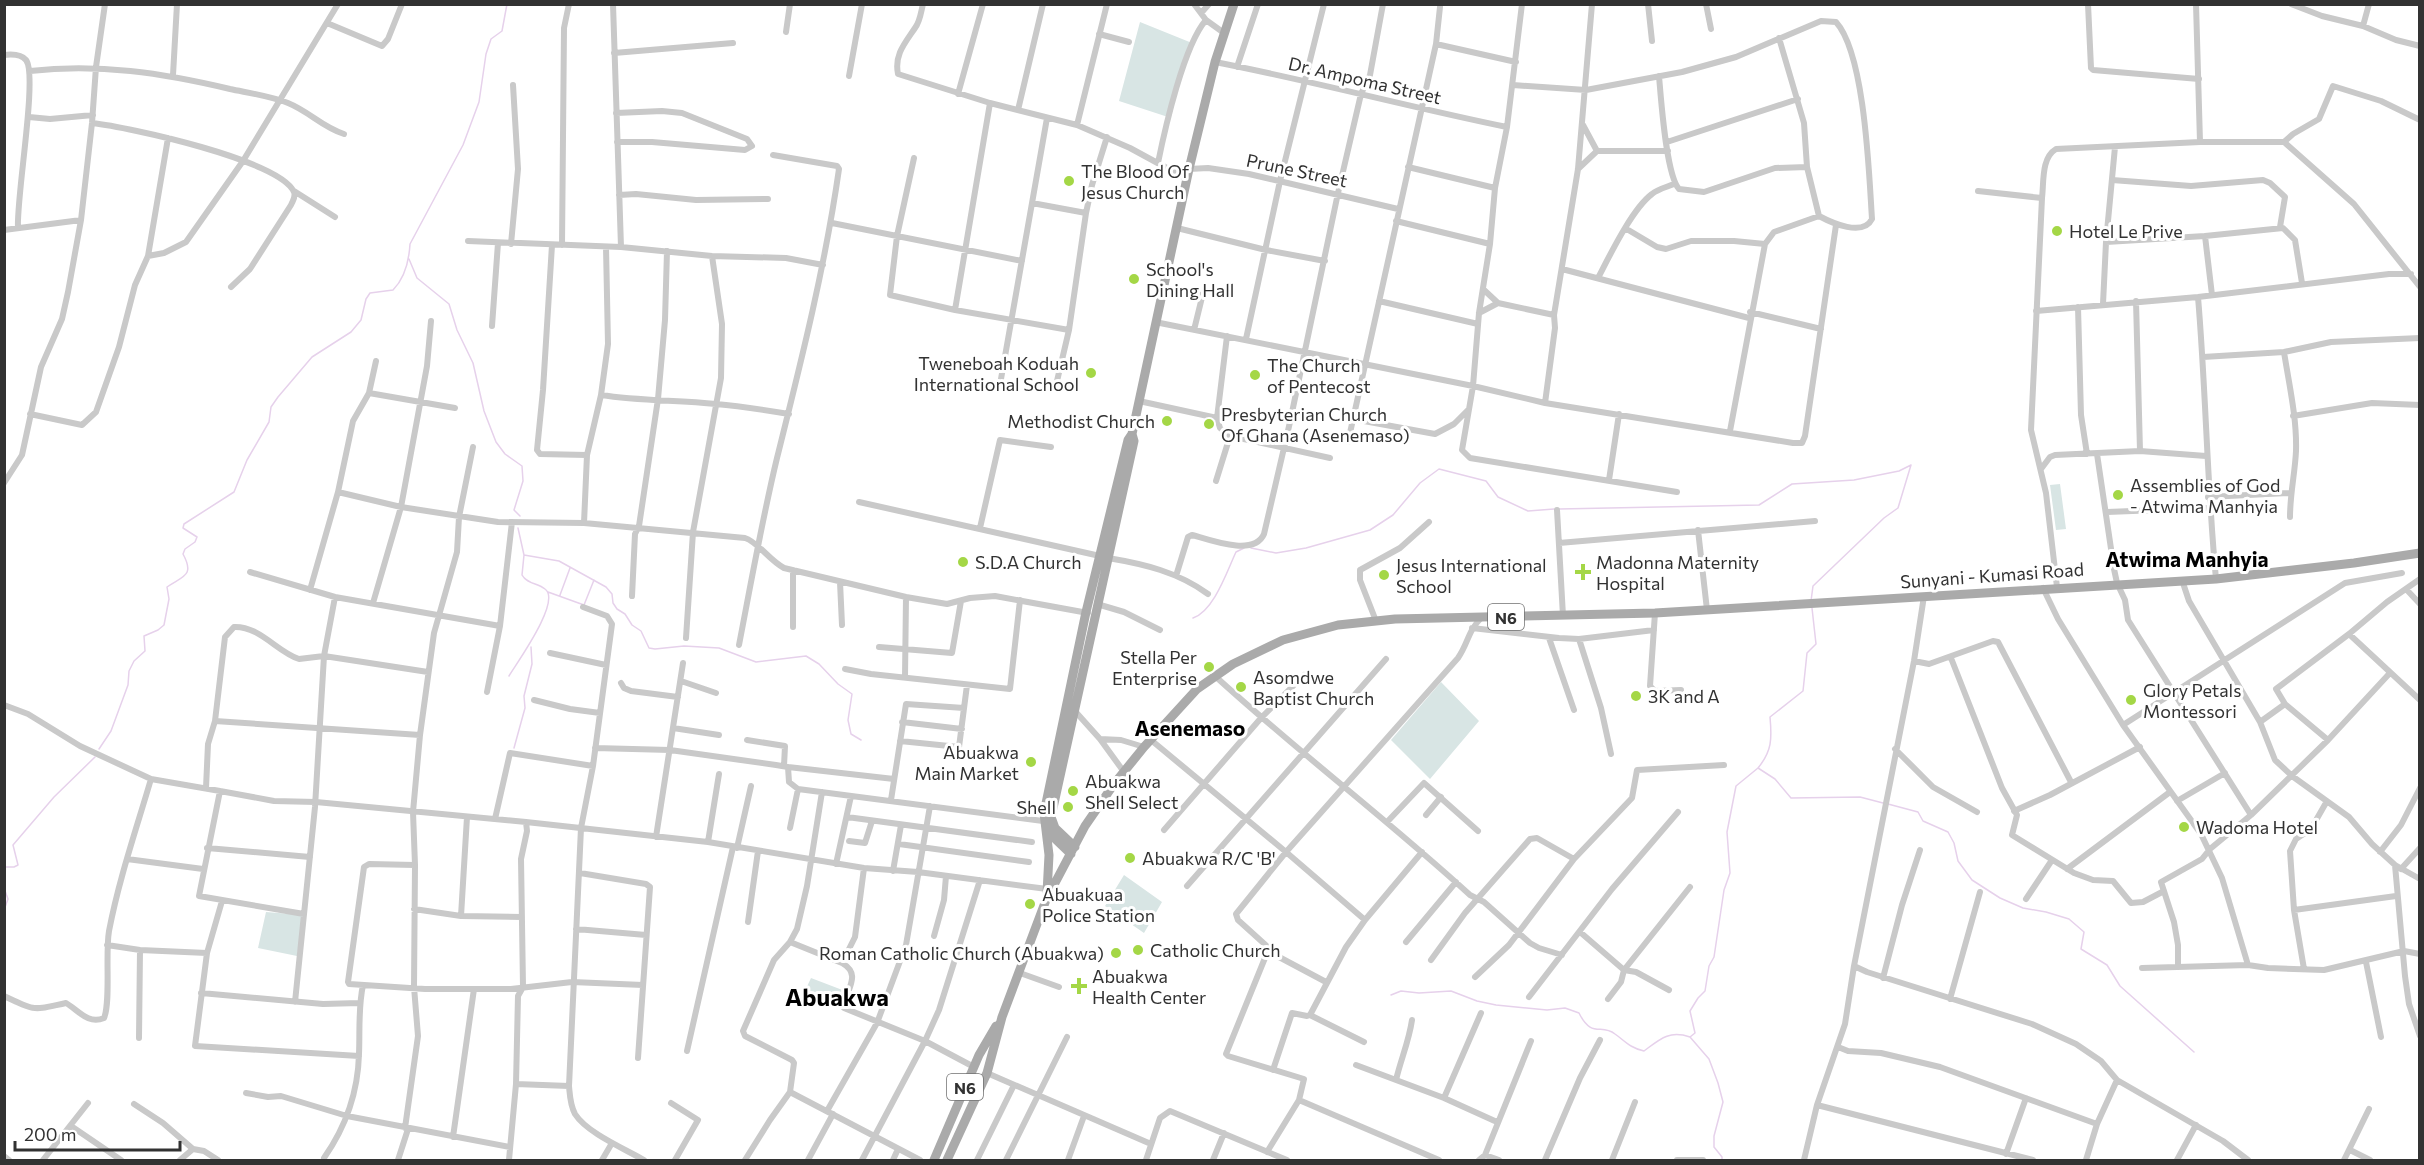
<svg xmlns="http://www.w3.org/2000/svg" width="2424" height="1165" viewBox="0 0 2424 1165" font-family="Commissioner,sans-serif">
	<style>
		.green { fill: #d8e5e4 }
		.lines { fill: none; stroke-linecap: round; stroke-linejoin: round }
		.stream { stroke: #e6d1eb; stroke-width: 1.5 }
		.street { stroke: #c9c9c9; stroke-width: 6 }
		.primary { stroke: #aaa; stroke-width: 9 }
		.poi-dot { fill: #a4d746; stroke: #fff; stroke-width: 2 }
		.labels { text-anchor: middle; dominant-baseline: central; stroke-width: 6; stroke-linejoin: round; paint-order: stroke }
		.shield { fill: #fff; stroke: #707070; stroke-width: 1.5 }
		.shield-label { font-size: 16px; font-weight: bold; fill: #323232 }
		.street-label { font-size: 18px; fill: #323232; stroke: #fff }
		.poi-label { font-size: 18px; fill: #323232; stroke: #fff; text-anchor: start }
		.quarter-label { font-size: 21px; font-weight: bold; fill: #000; stroke: #fff }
		.district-label { font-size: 24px; font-weight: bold; fill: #000; stroke: #fff }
	</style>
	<rect width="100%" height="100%" fill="#fff"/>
	<!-- green -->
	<path class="green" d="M1140 22 1192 43 1168 117 1119 101Z
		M2060 484 2066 529 2056 530 2050 485Z
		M1441 682 1479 721 1430 779 1391 740Z
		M1124 875 1162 902 1144 933 1105 906Z
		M266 912 303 915 297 956 258 948Z
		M811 978 845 991 835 1008 803 995Z"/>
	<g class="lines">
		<!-- stream -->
		<path class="stream" d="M409 259 417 278 449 304 457 330 473 363 484 411 496 442 505 454 522 466 523 481 514 510 520 516
			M1559 509 1759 505 1792 484 1854 480 1899 471 1911 465
			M1251 548 1276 553 1306 548 1370 530 1393 515 1420 483 1439 469 1486 481 1498 497 1528 511 1554 509
			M524 555 559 561 606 587 612 594 613 603 617 609 625 614 632 625 641 631 649 648 655 649 684 646 719 648 756 662 806 656 819 664 838 684 852 694 848 720 851 734 861 740
			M548 592 584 605 594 580
			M560 595 570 568
			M1811 601 1813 586 1884 518 1898 508 1911 465
			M1193 618C1214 611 1227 571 1236 552L1244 548
			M509 676C516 664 562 601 545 589 538 583 527 584 522 575L524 555 518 528
			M514 748 525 708 524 696 532 664 531 647
			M99 749 111 731 128 685 129 671 134 661 145 651 144 636 158 630 164 625 169 599 167 587C183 576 195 576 183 554L185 549 195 542 197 537 183 528 184 524 234 492 247 460 269 422 271 407 278 397 312 357 351 332 361 320 366 299 370 293 393 290C405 278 409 261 410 244L463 145 479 102 486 54 491 39 502 31 507 4
			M1758 768C1772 751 1772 739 1770 717L1803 691 1807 653 1816 644 1812 608
			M1888 804 1918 812 1923 821 1948 832 1954 843 1958 861 1972 880 2000 898 2023 908 2046 912 2069 919 2084 932 2081 949 2107 965 2120 986 2194 1052
			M4 867H14L18 865 13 845 54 797 95 757
			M4 888 8 899 4 910
			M1391 995 1401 991 1419 993 1451 991 1477 1001 1496 1005 1547 1010 1565 1008 1579 1013C1592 1039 1601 1023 1615 1034 1625 1041 1630 1048 1644 1051 1660 1039 1669 1030 1690 1037L1695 1033 1690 1011 1698 998 1705 991 1709 966 1714 957 1724 890 1730 873 1727 832 1736 786 1758 768 1775 779 1791 798 1860 797 1883 803
			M1690 1037 1709 1059 1718 1083 1723 1102 1714 1136V1147L1722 1157V1160"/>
		<!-- street -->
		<path class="street" d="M613 4 621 247
			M923 4C921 12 920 22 915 28 905 43 894 55 898 74L990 103 1077 125 1130 148 1187 179
			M1194 4 1206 20 1224 33
			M1522 4 1507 127 1495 188 1490 244 1479 313 1473 386 1462 450 1470 458 1677 492
			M1648 4 1652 41
			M1706 4 1711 29
			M2088 4 2091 68 2093 70 2199 79
			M2196 4 2200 142
			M2291 4 2322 16 2363 26 2396 40 2420 46
			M1202 12 1209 4
			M327 23 382 46 388 39 402 4
			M2363 26 2369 4
			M786 32 790 4
			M1099 34 1129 42
			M1436 44 1516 62
			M614 53 733 43
			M4 55C12 54 21 54 26 60 38 75 16 198 18 228
			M1215 62C1313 81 1409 107 1507 127
			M1237 67 1258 4
			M30 71C98 63 163 73 230 89 249 93 270 96 288 103 310 112 322 127 344 134
			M173 75 177 4
			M849 76 862 4
			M1659 76C1661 98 1666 175 1679 189L1704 192 1775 168 1807 167
			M1513 85 1586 90 1682 72 1736 57 1821 21 1836 22C1865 54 1869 174 1872 219 1863 237 1832 223 1819 216L1807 167 1804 123 1779 38
			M958 94 983 4
			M1018 110 1043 4
			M616 113 662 111 682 113 747 139 752 146 745 150 652 142H617
			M29 117 50 119 93 115
			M92 123C128 127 280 160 294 192 296 197 293 200 291 205L250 269 231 287
			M1077 125 1107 4
			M1583 125 1597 151
			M1667 142 1798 99
			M2284 142 2293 134 2319 119 2333 86 2381 101 2420 120
			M914 158 897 236 890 295 955 310 1069 330
			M1158 163C1165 128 1184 45 1206 20
			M1408 167 1495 188
			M1189 169 1208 168 1249 174 1398 209
			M1578 169 1597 151H1668
			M2112 180 2191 186 2263 180 2270 183 2285 197 2280 227
			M294 191 335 217
			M1978 191 2042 198
			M619 195 636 194 696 200 768 199
			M1032 203 1086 213
			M1396 221 1490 244
			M832 223 1022 261
			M1177 228 1266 250 1325 261
			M1625 228 1657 247 1666 249 1691 241H1734L1765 244
			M4 230 81 220
			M2205 236 2212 295
			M468 241 621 247 712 256 786 258 823 265
			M2106 242 2205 236 2283 228 2295 240 2302 283
			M511 244 518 169 513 85
			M552 245 543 390 537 450 540 454 587 455
			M562 245 564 28 569 4
			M148 256 164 253 186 242 243 161 338 4
			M1562 269 1749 318
			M1598 278C1610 255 1632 209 1652 194 1658 189 1667 187 1674 184
			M1483 289 1498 303 1554 315
			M2198 297C2206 391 2207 485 2216 579
			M1379 301 1478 324
			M2136 301 2140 451
			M2103 304 2106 242 2115 147
			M2078 307 2081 415 2087 454
			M955 310 990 103
			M2036 311 2198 297 2389 274H2411
			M1750 312 1821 329
			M1479 313 1498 303
			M1155 322 1473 386 1545 403 1793 443H1802L1805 436 1836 225
			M492 326 498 243
			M1194 330 1205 285
			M1227 336 1217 418 1220 428 1230 436 1330 458
			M1246 339 1280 181 1324 4
			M2284 352C2289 384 2297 418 2296 451 2295 473 2290 494 2290 517
			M2203 357 2284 352 2331 342 2420 338
			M1001 379 1047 118
			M1057 381 1069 330 1086 213 1092 185 1107 137
			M369 393 455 408
			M601 395C639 401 677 400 716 404 740 406 765 410 789 414
			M1139 401 1217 418
			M1545 403 1555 328 1554 315 1578 169 1592 4
			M30 414 82 425 96 412 119 347 135 285 148 256 168 138
			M2293 416 2372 403 2420 405
			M1353 419 1435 434 1454 424 1468 410
			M1730 431 1765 244 1774 232 1819 216
			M1348 442 1436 44 1440 7
			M2097 454 2114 569 2117 583 2125 600 2128 620 2251 815
			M2041 469 2050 457 2055 455 2140 451 2206 456
			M1609 480 1619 414
			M1216 481 1230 436
			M4 483 22 455 41 367 62 319 68 292 81 220 92 123 96 67 105 4
			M338 492 401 507 498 522 584 523 745 538C758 542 769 560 784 568L906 597 947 604 970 598 995 596 1088 613
			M2208 497 2290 493
			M859 502 1100 556
			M1557 510 1563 616
			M2107 512 2209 508
			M584 523 587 455 601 395 608 344 606 247
			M980 528 1000 440 1051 447
			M1698 530 1707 610
			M1559 543 1815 521
			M1108 558C1144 564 1178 572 1208 594
			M250 572 335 597 500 626
			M1176 576 1188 537 1192 535C1210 540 1254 557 1264 534L1290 422 1338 193 1361 94 1370 75 1383 4
			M2182 580 2189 601 2260 722 2275 760 2292 776 2349 817 2372 844 2395 865 2420 879
			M840 582 842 625
			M2057 587 2046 493 2031 430 2042 198C2044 182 2041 158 2056 149L2200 142H2284L2354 204 2420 287
			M2043 588 2058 619 2123 725 2201 834 2222 878 2248 965
			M2406 589 2420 604
			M310 590 338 492 353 421 369 393 376 361
			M632 596 635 534 639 526 658 399 665 320 667 251
			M373 603 401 507 427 366 431 321
			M1097 604 1124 612 1160 630
			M583 607 607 616 612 624 593 766 581 828 569 1086C570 1096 570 1105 575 1114 587 1133 625 1149 644 1160
			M1655 613 1650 686 1655 691 1681 690
			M1376 621 1360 580V570L1400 548 1429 522
			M793 627V570
			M1472 628 1559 638 1579 639 1654 630
			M2349 634 2420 700
			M686 638 693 532 721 378 722 324 712 256
			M1549 638 1574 710
			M1579 639 1601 708 1611 754
			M739 645C751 583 762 520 777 458 801 362 825 267 839 169L837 166 773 155
			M879 647 952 653 961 601
			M550 653 606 665
			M1951 658 2002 788 2017 815 2012 835 2074 873 2093 880 2113 881 2131 903 2143 902 2164 891
			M1914 661 1929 664 1993 641 1998 642 2071 782
			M845 669 871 674 1010 689 1020 600
			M1215 676C1298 752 1387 819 1470 895L1484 902 1530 943 1539 948 1562 955
			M905 677 906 597
			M681 681 716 693
			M621 683 624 688 631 691 678 697
			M487 692 500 626 512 522
			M534 700 570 709 600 713
			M4 705 28 714 80 746 151 779 220 791 274 801 316 802 526 822 708 842 864 868 918 872 1047 889
			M1074 710 1100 739 1124 772
			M215 721 420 735
			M902 722 962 729
			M2260 722 2285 704
			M2123 725 2345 583 2402 573
			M673 728 719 735
			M1100 739 1121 740 1144 747
			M747 740 785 746 784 766
			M1151 740 1286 852 1365 920
			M2328 740 2285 704 2276 689 2349 634 2387 602 2420 579
			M900 741 959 747 967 685
			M595 748 670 750 776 765 788 767 789 782 798 789 1043 821
			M1895 749 1933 787 1977 812
			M788 767 894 779
			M206 788 208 744 215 721 225 637 234 627C260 626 277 652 299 659L324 656 428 672
			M220 791 199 896 304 914
			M891 800 906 704 964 708
			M2177 801 2225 773
			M2014 811 2050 795 2140 747
			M1426 815 1441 797
			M847 817 1032 842
			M495 819 510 753 593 766
			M1387 822 1424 783 1478 831
			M790 828 798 789
			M1164 830 1261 718 1304 675
			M656 837 683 663
			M849 841 865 843 872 821
			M708 842 719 774
			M899 844 1029 862
			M207 848 310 857
			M737 848 751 786
			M2380 852 2401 825 2420 788
			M127 859 203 869
			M836 864 851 796
			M415 865 369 864 364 867 348 982 349 984 425 989H511L572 982 643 985
			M2395 865 2405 976 2409 1004 2420 1036
			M864 868 855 937 842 963C863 975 845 990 844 1008L925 1041 974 1067
			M2067 869 2170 792
			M2401 869 2420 848
			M893 871 901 825
			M580 873 646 884 650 887 638 1058
			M1187 886 1386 659
			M2026 899 2052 860
			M222 901 207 953 195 1046 359 1056
			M414 909 461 916 522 917
			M2294 910 2396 896
			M461 916 467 817
			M748 922 758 851
			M576 929 646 935
			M1580 932 1624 970 1636 972 1669 990
			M934 936 944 900 946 876
			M790 942 842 963
			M1406 942 1456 882
			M107 945 140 950 207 953
			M1431 960 1465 913 1530 839 1537 838 1574 859
			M2366 962 2381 1037
			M1854 966 1867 972 2032 1024 2076 1044 2101 1061 2117 1080 2223 1141 2248 1160
			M2178 967V945L2174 922 2161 882 2202 859 2210 849 2251 815 2328 740 2389 674
			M2142 968 2248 965 2268 968 2324 970 2404 951 2420 954
			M2304 969 2294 910 2290 851 2296 839 2311 829 2327 801
			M1020 973 1059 987
			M1475 977 1509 945 1574 859 1632 798 1637 770 1724 765
			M1883 978 1902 905 1920 850
			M1326 982 1279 957 1238 920 1236 914 1286 852 1458 658C1469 642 1467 632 1482 617
			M201 993 323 1004 359 1003
			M4 996C37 1012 33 1010 66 1003 78 1010 88 1025 104 1018 111 1002 105 954 109 931 119 879 136 830 151 779
			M1529 997 1612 889 1678 812
			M1608 999 1621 982 1624 970 1690 887
			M1950 999 1980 892
			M295 1002 315 807 324 656 335 597
			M1310 1015 1364 1042
			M139 1038 140 950
			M1838 1047 1848 1051 1881 1053 1940 1067 2097 1124
			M687 1051 733 847
			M1356 1065 1444 1098 1497 1122
			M1273 1070 1292 1013 1307 1016 1310 1015 1346 947 1365 920 1422 852
			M987 1073 1151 1144
			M1396 1080C1401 1059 1409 1041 1412 1020
			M516 1084 569 1086
			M790 1092 920 1160
			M246 1093 268 1097 281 1096 347 1116 510 1147
			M1444 1098 1481 1013
			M1299 1100 1439 1160
			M671 1103 698 1120 675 1160
			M134 1104 163 1123 193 1149 204 1151 218 1160
			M1817 1105 2033 1160
			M827 1111 877 1023 906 945 930 806
			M71 1126 121 1160
			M405 1128 418 1036 414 987 415 865 413 812 420 735 434 633 457 552 459 517 473 447
			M453 1137 474 989
			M2350 1150 2370 1160
			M1267 1152 1299 1100 1304 1079 1228 1056 1226 1054 1269 948
			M2006 1154 2026 1098
			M1485 1155 1499 1160
			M4 1156 9 1160
			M324 1158C345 1128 358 1092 359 1054 360 1031 358 1008 363 985
			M43 1160 88 1103
			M180 1160 193 1149
			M398 1160 408 1129
			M509 1160 516 1084 518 996 523 987 521 859 527 831 526 822
			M602 1160 612 1143
			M745 1160 770 1120 790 1092 794 1063 792 1060 745 1036 743 1031 774 960 790 942 797 929 807 886 822 792
			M808 1160 833 1114
			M862 1160 925 1041 939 1010 980 880
			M893 1160 898 1149
			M977 1160 1014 1085
			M1006 1160 1067 1037
			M1068 1160 1084 1116
			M1146 1160 1160 1118 1170 1111 1287 1160
			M1213 1160 1224 1133
			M1479 1160 1485 1155 1531 1041
			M1545 1160 1580 1078 1600 1040
			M1612 1160 1635 1102
			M1677 1160H1703
			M1804 1160 1817 1105 1845 1024 1854 966 1914 661 1924 596
			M2086 1160 2097 1124 2117 1080
			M2177 1160 2196 1125
			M2344 1160 2369 1109"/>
		<!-- primary -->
		<path class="primary" d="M1046 830 1049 855 1047 893
			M1075 847 1055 828 1051 817 1134 441 1132 434
			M1071 854 1046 830 1044 813 1086 612 1128 440 1132 434 1189 169 1215 62 1234 4
			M934 1160 979 1055 996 1026
			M947 1160 987 1073 1002 1017 1046 900 1085 826 1114 784 1144 747 1197 689 1233 664 1283 640 1338 625 1395 619 1655 613 2216 579 2354 563 2420 553"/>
	</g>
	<!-- markers -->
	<g class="poi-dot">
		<circle cx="1069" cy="181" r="6"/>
		<circle cx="2057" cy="231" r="6"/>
		<circle cx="1134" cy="279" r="6"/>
		<circle cx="1091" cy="373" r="6"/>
		<circle cx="1255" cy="375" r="6"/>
		<circle cx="1167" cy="421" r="6"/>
		<circle cx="1209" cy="424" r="6"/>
		<circle cx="2118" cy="495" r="6"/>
		<circle cx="963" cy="562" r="6"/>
		<path d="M1580 563h6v6h6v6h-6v6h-6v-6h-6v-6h6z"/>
		<circle cx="1384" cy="575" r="6"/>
		<circle cx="1209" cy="667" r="6"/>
		<circle cx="1241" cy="687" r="6"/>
		<circle cx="1636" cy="696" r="6"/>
		<circle cx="2131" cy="700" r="6"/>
		<circle cx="1031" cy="762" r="6"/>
		<circle cx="1073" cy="791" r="6"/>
		<circle cx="1068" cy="807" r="6"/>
		<circle cx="2184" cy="827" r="6"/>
		<circle cx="1130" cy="858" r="6"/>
		<circle cx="1030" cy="904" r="6"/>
		<circle cx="1138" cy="950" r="6"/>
		<circle cx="1116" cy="953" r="6"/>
		<path d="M1076 977h6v6h6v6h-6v6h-6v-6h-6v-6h6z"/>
	</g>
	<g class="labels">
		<!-- shield labels -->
		<g class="shield">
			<rect x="1488" y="604" width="36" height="26" rx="4.5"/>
			<rect x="947" y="1074" width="36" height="26" rx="4.5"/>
		</g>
		<g class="shield-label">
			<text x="1506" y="617">N6</text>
			<text x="965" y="1087">N6</text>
		</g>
		<!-- street labels -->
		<g class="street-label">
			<text transform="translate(1365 80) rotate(13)">Dr. Ampoma Street</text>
			<text transform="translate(1297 170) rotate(12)">Prune Street</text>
			<text transform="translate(1992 575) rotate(-4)">Sunyani - Kumasi Road</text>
		</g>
		<!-- poi labels -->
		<g class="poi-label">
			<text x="1081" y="171">The Blood Of<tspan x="1081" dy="21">Jesus Church</tspan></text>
			<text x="2069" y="231">Hotel Le Prive</text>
			<text x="1146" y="269">School's<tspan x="1146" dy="21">Dining Hall</tspan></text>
			<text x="1079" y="363" text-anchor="end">Tweneboah Koduah<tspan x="1079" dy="21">International School</tspan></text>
			<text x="1267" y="365">The Church<tspan x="1267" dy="21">of Pentecost</tspan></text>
			<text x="1221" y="414">Presbyterian Church<tspan x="1221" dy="21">Of Ghana (Asenemaso)</tspan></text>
			<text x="1155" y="421" text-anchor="end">Methodist Church</text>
			<text x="2130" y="485">Assemblies of God<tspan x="2130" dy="21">- Atwima Manhyia</tspan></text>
			<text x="975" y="562">S.D.A Church</text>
			<text x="1596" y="562">Madonna Maternity<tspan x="1596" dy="21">Hospital</tspan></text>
			<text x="1396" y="565">Jesus International<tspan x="1396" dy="21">School</tspan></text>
			<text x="1197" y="657" text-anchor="end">Stella Per<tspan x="1197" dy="21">Enterprise</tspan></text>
			<text x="1253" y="677">Asomdwe<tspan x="1253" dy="21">Baptist Church</tspan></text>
			<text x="2143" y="690">Glory Petals<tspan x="2143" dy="21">Montessori</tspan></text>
			<text x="1648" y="696">3K and A</text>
			<text x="1019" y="752" text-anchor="end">Abuakwa<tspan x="1019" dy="21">Main Market</tspan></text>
			<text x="1085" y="781">Abuakwa<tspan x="1085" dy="21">Shell Select</tspan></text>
			<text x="1056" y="807" text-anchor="end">Shell</text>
			<text x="2196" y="827">Wadoma Hotel</text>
			<text x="1142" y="858">Abuakwa R/C 'B'</text>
			<text x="1042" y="894">Abuakuaa<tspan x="1042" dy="21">Police Station</tspan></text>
			<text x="1150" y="950">Catholic Church</text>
			<text x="1104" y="953" text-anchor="end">Roman Catholic Church (Abuakwa)</text>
			<text x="1092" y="976">Abuakwa<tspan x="1092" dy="21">Health Center</tspan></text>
		</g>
		<!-- quarter labels -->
		<g class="quarter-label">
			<text x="2187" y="558">Atwima Manhyia</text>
			<text x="1190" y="727">Asenemaso</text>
		</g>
		<!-- district labels -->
		<g class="district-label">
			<text x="837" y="996">Abuakwa</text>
		</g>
	</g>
	<!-- border -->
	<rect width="2424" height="1165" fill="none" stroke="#323232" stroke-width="12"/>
	<!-- scale -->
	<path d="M15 1141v9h165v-9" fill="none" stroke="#323232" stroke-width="3"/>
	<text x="24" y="1141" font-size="18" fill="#323232" stroke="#ffffff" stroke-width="4.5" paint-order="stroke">200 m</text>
</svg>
